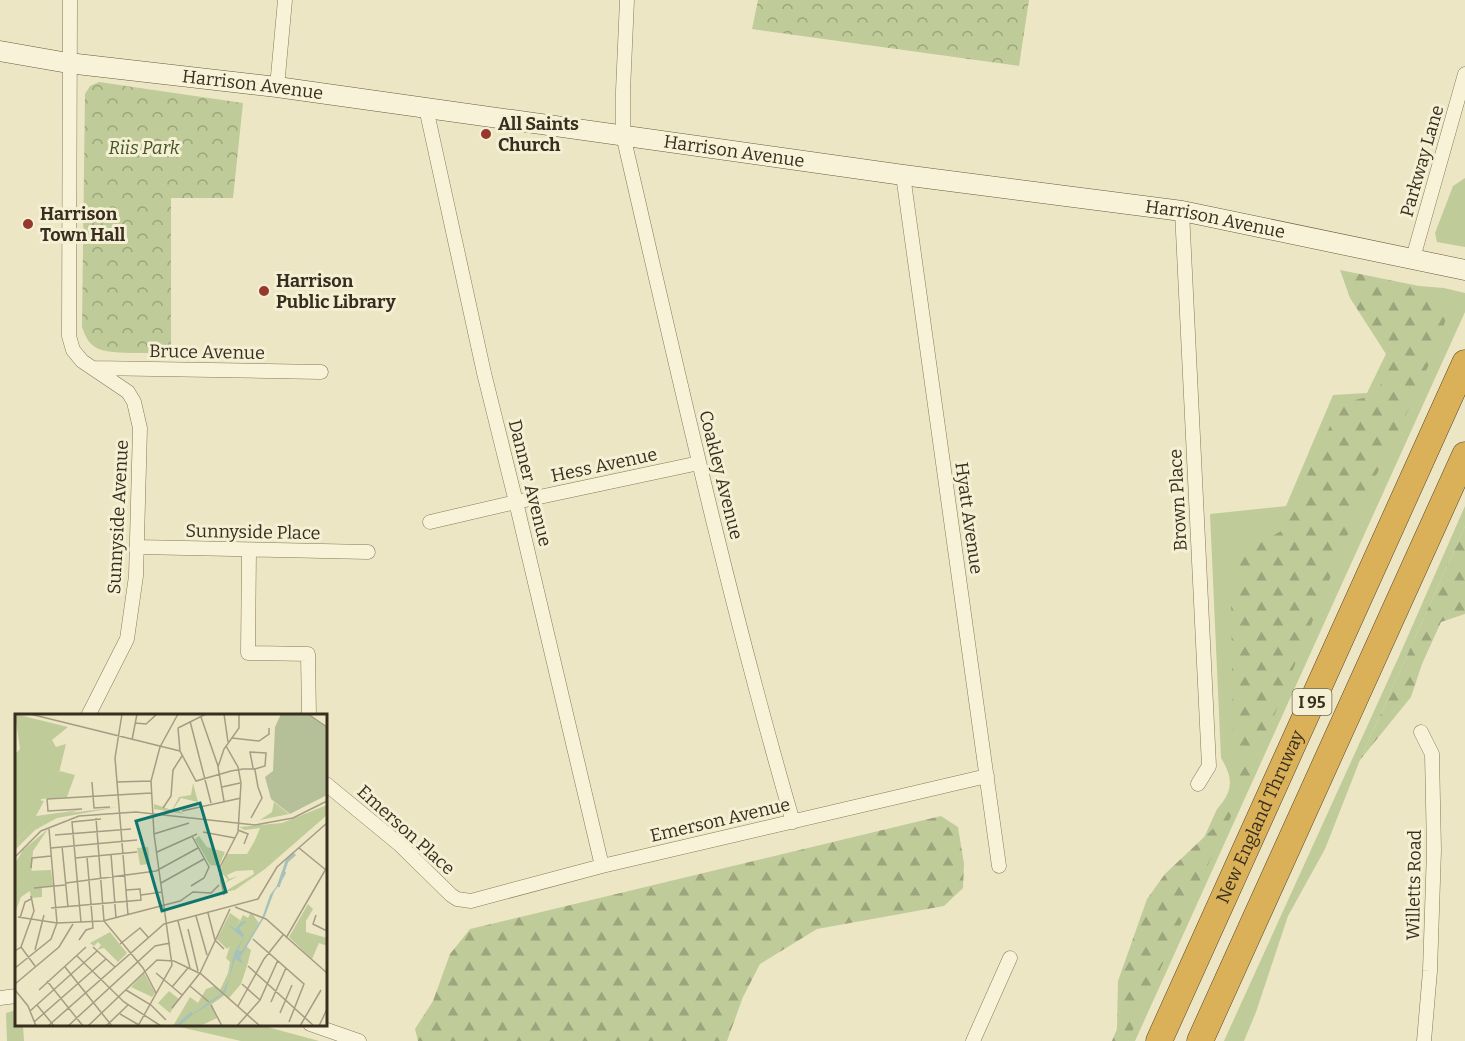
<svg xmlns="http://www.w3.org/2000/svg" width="1465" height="1041" viewBox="0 0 1465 1041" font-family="Bitter,serif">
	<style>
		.grass { fill: #bfcb99 }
		.forest { fill: url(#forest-firs) }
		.park { fill: url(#park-crowns) }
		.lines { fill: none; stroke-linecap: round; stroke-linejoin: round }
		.street-casing { stroke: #88785b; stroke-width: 15 }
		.secondary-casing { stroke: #6a593e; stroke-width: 21 }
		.highway-casing { stroke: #56462f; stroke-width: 27 }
		.street { stroke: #f8f3d8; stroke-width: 14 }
		.secondary { stroke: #f8f3d8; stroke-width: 20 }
		.highway { stroke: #dab158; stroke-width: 26 }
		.poi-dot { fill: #95392c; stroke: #f5efd4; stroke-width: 2 }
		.labels { text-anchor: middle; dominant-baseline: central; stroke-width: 6; stroke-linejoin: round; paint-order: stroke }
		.shield { fill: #f5efd4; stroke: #716855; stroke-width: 1.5 }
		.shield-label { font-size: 16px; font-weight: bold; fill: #382e1f }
		.street-label { font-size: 18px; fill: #382e1f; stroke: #f5efd4 }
		.poi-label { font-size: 18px; font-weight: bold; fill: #382e1f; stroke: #f5efd4; text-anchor: start }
		.park-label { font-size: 18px; font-style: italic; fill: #435426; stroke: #f5efd4 }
		.inset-river { fill: none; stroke: #a6c1bc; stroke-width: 3 }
		.inset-road { fill: none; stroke: #a59c83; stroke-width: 1.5 }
		.view { fill: #0f766e; fill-opacity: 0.15; stroke: #0f766e; stroke-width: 3 }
		.inset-edge { fill: none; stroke: #382e1f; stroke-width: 3 }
	</style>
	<defs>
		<pattern id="forest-firs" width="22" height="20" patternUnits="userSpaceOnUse" patternTransform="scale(1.5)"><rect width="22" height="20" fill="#bfcb99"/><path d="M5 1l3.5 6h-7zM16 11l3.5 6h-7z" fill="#9ca57c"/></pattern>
		<pattern id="park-crowns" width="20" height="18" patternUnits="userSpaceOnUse" patternTransform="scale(1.5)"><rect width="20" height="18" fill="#bfcb99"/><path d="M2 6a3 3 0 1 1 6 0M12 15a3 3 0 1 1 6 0" fill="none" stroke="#9ca57c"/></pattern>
	</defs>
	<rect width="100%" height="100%" fill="#ede6c5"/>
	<!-- grass -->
	<path class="grass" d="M1465 178V247L1437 242 1435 233 1453 186Z
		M1419 286 1444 288 1465 293V312L1135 1041H1112L1217 809C1234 790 1233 778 1221 758L1210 514 1286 506 1333 395 1367 393Z
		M1465 506V526L1360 760 1325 849 1288 916 1256 1012 1244 1041H1224L1400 654Z
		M16 1010V1024L23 1025 24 1041H7L6 1013Z
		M171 1025H260L319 1041H241Z"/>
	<!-- forest -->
	<path class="forest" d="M1340 270 1419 286 1446 304 1447 315 1438 344 1413 400 1350 529 1246 785 1195 892 1128 1041H1112L1117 1029 1118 981 1147 899 1165 874 1219 823 1236 789 1239 762 1233 735 1231 598 1242 554 1281 531 1338 409 1351 401 1379 394 1386 354 1350 298Z
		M1465 526V614L1441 622 1422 664 1411 697 1360 760Z
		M941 816 958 827 964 864 963 888 944 906 817 929 760 964 743 997 727 1041H418L415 1029 433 1001 450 954 470 929Z"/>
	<!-- park -->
	<path class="park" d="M758 0H1029L1019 66 752 29Z
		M99 82 243 103 233 198H171V353C154 352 108 356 95 347 88 343 85 335 82 327L85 94 90 86Z"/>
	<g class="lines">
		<defs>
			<path id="street" d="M70 0 69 336 73 350 82 361 128 392 134 402 140 428 136 576 127 639 88 716
				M627 0 623 91V135C676 364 727 595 793 822
				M277 87 285 0
				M426 108 484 373 516 502 602 866
				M903 175 999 866
				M1182 211 1209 766 1198 784
				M1413 258 1465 74
				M94 368 321 372
				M430 522 516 502 699 463
				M138 547 368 552
				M249 550 248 653 308 654 309 716
				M1421 732 1432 754 1434 850 1430 971 1424 1041
				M326 784 399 844 451 895 457 899 471 901 602 866 987 776
				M0 998 16 996
				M310 1024 359 1041
				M973 1041 1010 958"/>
			<g id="secondary">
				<path id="s1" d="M0 51 68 63 277 87 903 175 1182 211 1465 270"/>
			</g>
			<g id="highway">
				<path id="s2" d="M1159 1041 1465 363"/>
				<path d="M1200 1041 1465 455"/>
			</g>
		</defs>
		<!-- street casing -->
		<use href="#street" class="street-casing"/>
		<!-- secondary casing -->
		<use href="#secondary" class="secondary-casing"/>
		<!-- highway casing -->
		<use href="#highway" class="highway-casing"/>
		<!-- street -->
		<use href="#street" class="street"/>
		<!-- secondary -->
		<use href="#secondary" class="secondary"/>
		<!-- highway -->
		<use href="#highway" class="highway"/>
	</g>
	<!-- markers -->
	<g class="poi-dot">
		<circle cx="486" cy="134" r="6"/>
		<circle cx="28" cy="224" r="6"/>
		<circle cx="264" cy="291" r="6"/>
	</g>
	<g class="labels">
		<!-- shield labels -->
		<rect class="shield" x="1292.5" y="689" width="39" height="26" rx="4.5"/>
		<g class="shield-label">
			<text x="1312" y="702">I 95</text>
		</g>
		<!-- street labels -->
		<g class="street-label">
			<text stroke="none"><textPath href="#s1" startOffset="255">Harrison Avenue</textPath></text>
			<text stroke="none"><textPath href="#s1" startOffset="741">Harrison Avenue</textPath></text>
			<text transform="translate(1422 161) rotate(-74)">Parkway Lane</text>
			<text stroke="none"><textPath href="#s1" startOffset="1227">Harrison Avenue</textPath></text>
			<text transform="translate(207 352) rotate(1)">Bruce Avenue</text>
			<text transform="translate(604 465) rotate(-12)">Hess Avenue</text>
			<text transform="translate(721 475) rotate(76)">Coakley Avenue</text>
			<text transform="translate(530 483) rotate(76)">Danner Avenue</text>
			<text transform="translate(1178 500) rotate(-93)">Brown Place</text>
			<text transform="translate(118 517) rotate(-87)">Sunnyside Avenue</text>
			<text transform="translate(969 518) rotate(82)">Hyatt Avenue</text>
			<text transform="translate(253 532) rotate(1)">Sunnyside Place</text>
			<text stroke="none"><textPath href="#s2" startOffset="246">New England Thruway</textPath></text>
			<text transform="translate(720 820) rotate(-13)">Emerson Avenue</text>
			<text transform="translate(406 830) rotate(42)">Emerson Place</text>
			<text transform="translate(1414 885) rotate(-89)">Willetts Road</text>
		</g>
		<!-- poi labels -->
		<g class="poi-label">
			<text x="498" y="124">All Saints<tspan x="498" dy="21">Church</tspan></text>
			<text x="40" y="214">Harrison<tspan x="40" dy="21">Town Hall</tspan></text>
			<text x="276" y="281">Harrison<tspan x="276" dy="21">Public Library</tspan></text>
		</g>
		<!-- park labels -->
		<g class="park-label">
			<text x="144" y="148">Riis Park</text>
		</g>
	</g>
	<!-- overview -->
	<g transform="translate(15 714)">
		<rect width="312" height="312" fill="#ede6c5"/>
		<path d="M312 91V101L250 155 220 176 209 178 239 160 238 156 221 157 212 161 214 165 223 162 210 169 213 166 208 160 205 172V156L212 140H232L245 118V114L230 116 224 113 267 109ZM103 93 42 104 20 116 0 136V130L16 111 38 101Z" fill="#bfcb99"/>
		<path d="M0 0 53 13 37 26 41 33 51 30 42 67 23 86 29 87 21 102 65 96 16 111 0 130V40L5 35ZM178 69 183 88 166 84 159 94 169 100 139 95V90L157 96 164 83 176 81ZM259 88 274 100 245 106 257 98ZM307 95 293 105 292 112 312 99 276 131 289 114 286 107 274 108ZM271 111V115L247 122 240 141 254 147 267 133H273L253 152 243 157 238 153H225L207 159 212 142 234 141 245 114ZM33 115 18 137 15 177 6 183 0 199V149L8 136ZM184 122 192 133 210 138 204 152 195 151 180 125ZM293 190 298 195 291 207V218L312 224V232L304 229 297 245 274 223ZM236 198 244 209 231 232 236 236 232 252 226 270 214 284 210 281 197 290 202 304 185 312H158L175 283 183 289 191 275 200 272 205 276 213 259 215 248 211 244 220 217 228 201 233 204ZM154 277 164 285 155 299 143 289Z" fill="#bfcb99"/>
		<path d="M283 107 289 109V114L276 123 275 132 267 133 254 147 241 145 247 122Z" fill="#bfcb99"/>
		<path d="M266 0H293L312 13V81L275 100 256 85 250 63 258 57 260 13Z" fill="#b6c098"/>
		<path d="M45 57 60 61 52 83 26 85 25 95H8L2 88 19 60 38 69ZM133 133 135 150 125 151 122 134ZM36 156 38 172 27 173V183L16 184 12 157ZM215 199 225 206 217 231 212 235 202 225ZM95 218 112 239 103 248 89 234 82 236 86 231 83 228 79 232 75 229ZM129 259 140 279 137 283 116 273Z" fill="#bfcb99"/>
		<path d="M269 155 271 159 269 163 259 178 250 202 225 244 229 250 220 245 210 279 192 292 172 304 207 279 214 265 219 240 228 224 213 211 221 215 226 208 232 207 224 214 229 221 223 237H227L247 204 255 181 267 165Z" fill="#a6c1bc"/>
		<path class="inset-river" d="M263 173 272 147 280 140M162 312 177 299"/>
		<path class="inset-road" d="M15 0 165 37M107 0 100 44 113 201M209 0 213 28M293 0 312 13M186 3 203 52M175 7 196 89M120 9 131 10 142 0M163 14 165 37 181 67 216 57 228 55H240L250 52 251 39 235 38 238 54 240 56 243 73 247 84 236 104M163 14 191 0M217 24 244 27 254 20V14M117 26 122 0M77 68 79 94 95 93M102 68 136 67M207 73 225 69M32 85 136 79M32 85 33 97 67 95M209 87 203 53 209 35 224 14V0M148 94 156 82 158 56 167 42M167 97 226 84M81 104 89 207 128 254 141 279M223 116 233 120 229 130M188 118 220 124M139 120 174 109M40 121 116 115M47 132 53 193M36 134 122 126M284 134 311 156M142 138 182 120M96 140 101 204M0 143 26 117 64 102 121 98 240 111 278 104 312 87M60 144 122 138M16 154 17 144 36 142M51 169 141 157 183 134M146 169 189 145M176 172 189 164 194 153 177 122M19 174 50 171M126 181 147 178M209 181 204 155 223 118 226 69 223 53 211 32M220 193 251 205 312 259M36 194 126 186 125 175 111 176M193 199 200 226 209 235M301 201 298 210 312 217M181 202 192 241M3 203 42 209 88 207 165 187 178 178 196 179 204 171M5 204 10 188 16 185M163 207 175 254M66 208 57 108 86 105M173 215 183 257M271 224 312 153M238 225 289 270 274 308M64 226 71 216 78 214 72 143M105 230 125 214 133 223M6 233 20 252M78 233 100 253M20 236 29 201M0 237 6 233 19 197 16 182M62 242 109 288 146 312M233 252 299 312M50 253 97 312M0 254 36 225 42 209 34 115M141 259 167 281M32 267 68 312M0 270 44 233 58 210M227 270 245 286M175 272 194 288M157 273 173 254M0 276 13 292 21 312M24 276 71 233M111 276 136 291 151 306M256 288 271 254M22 291 39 312M196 291 207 312M223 292 249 245 268 221M157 294 185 259 215 195M15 297 82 237M265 299 277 271M105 300 124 311M19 308 91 245M33 312 149 210 243 185 262 153 312 109M53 312 140 232 155 229M73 312 142 246 159 247 186 260 245 312M91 312 113 291M123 312 157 251 139 120 136 67 145 33 163 0M222 312 245 286 263 246M285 312 306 276M304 312 312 295"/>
		<path class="view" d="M185 89 211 178 147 197 121 107Z"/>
		<rect width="312" height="312" class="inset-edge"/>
	</g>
</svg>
